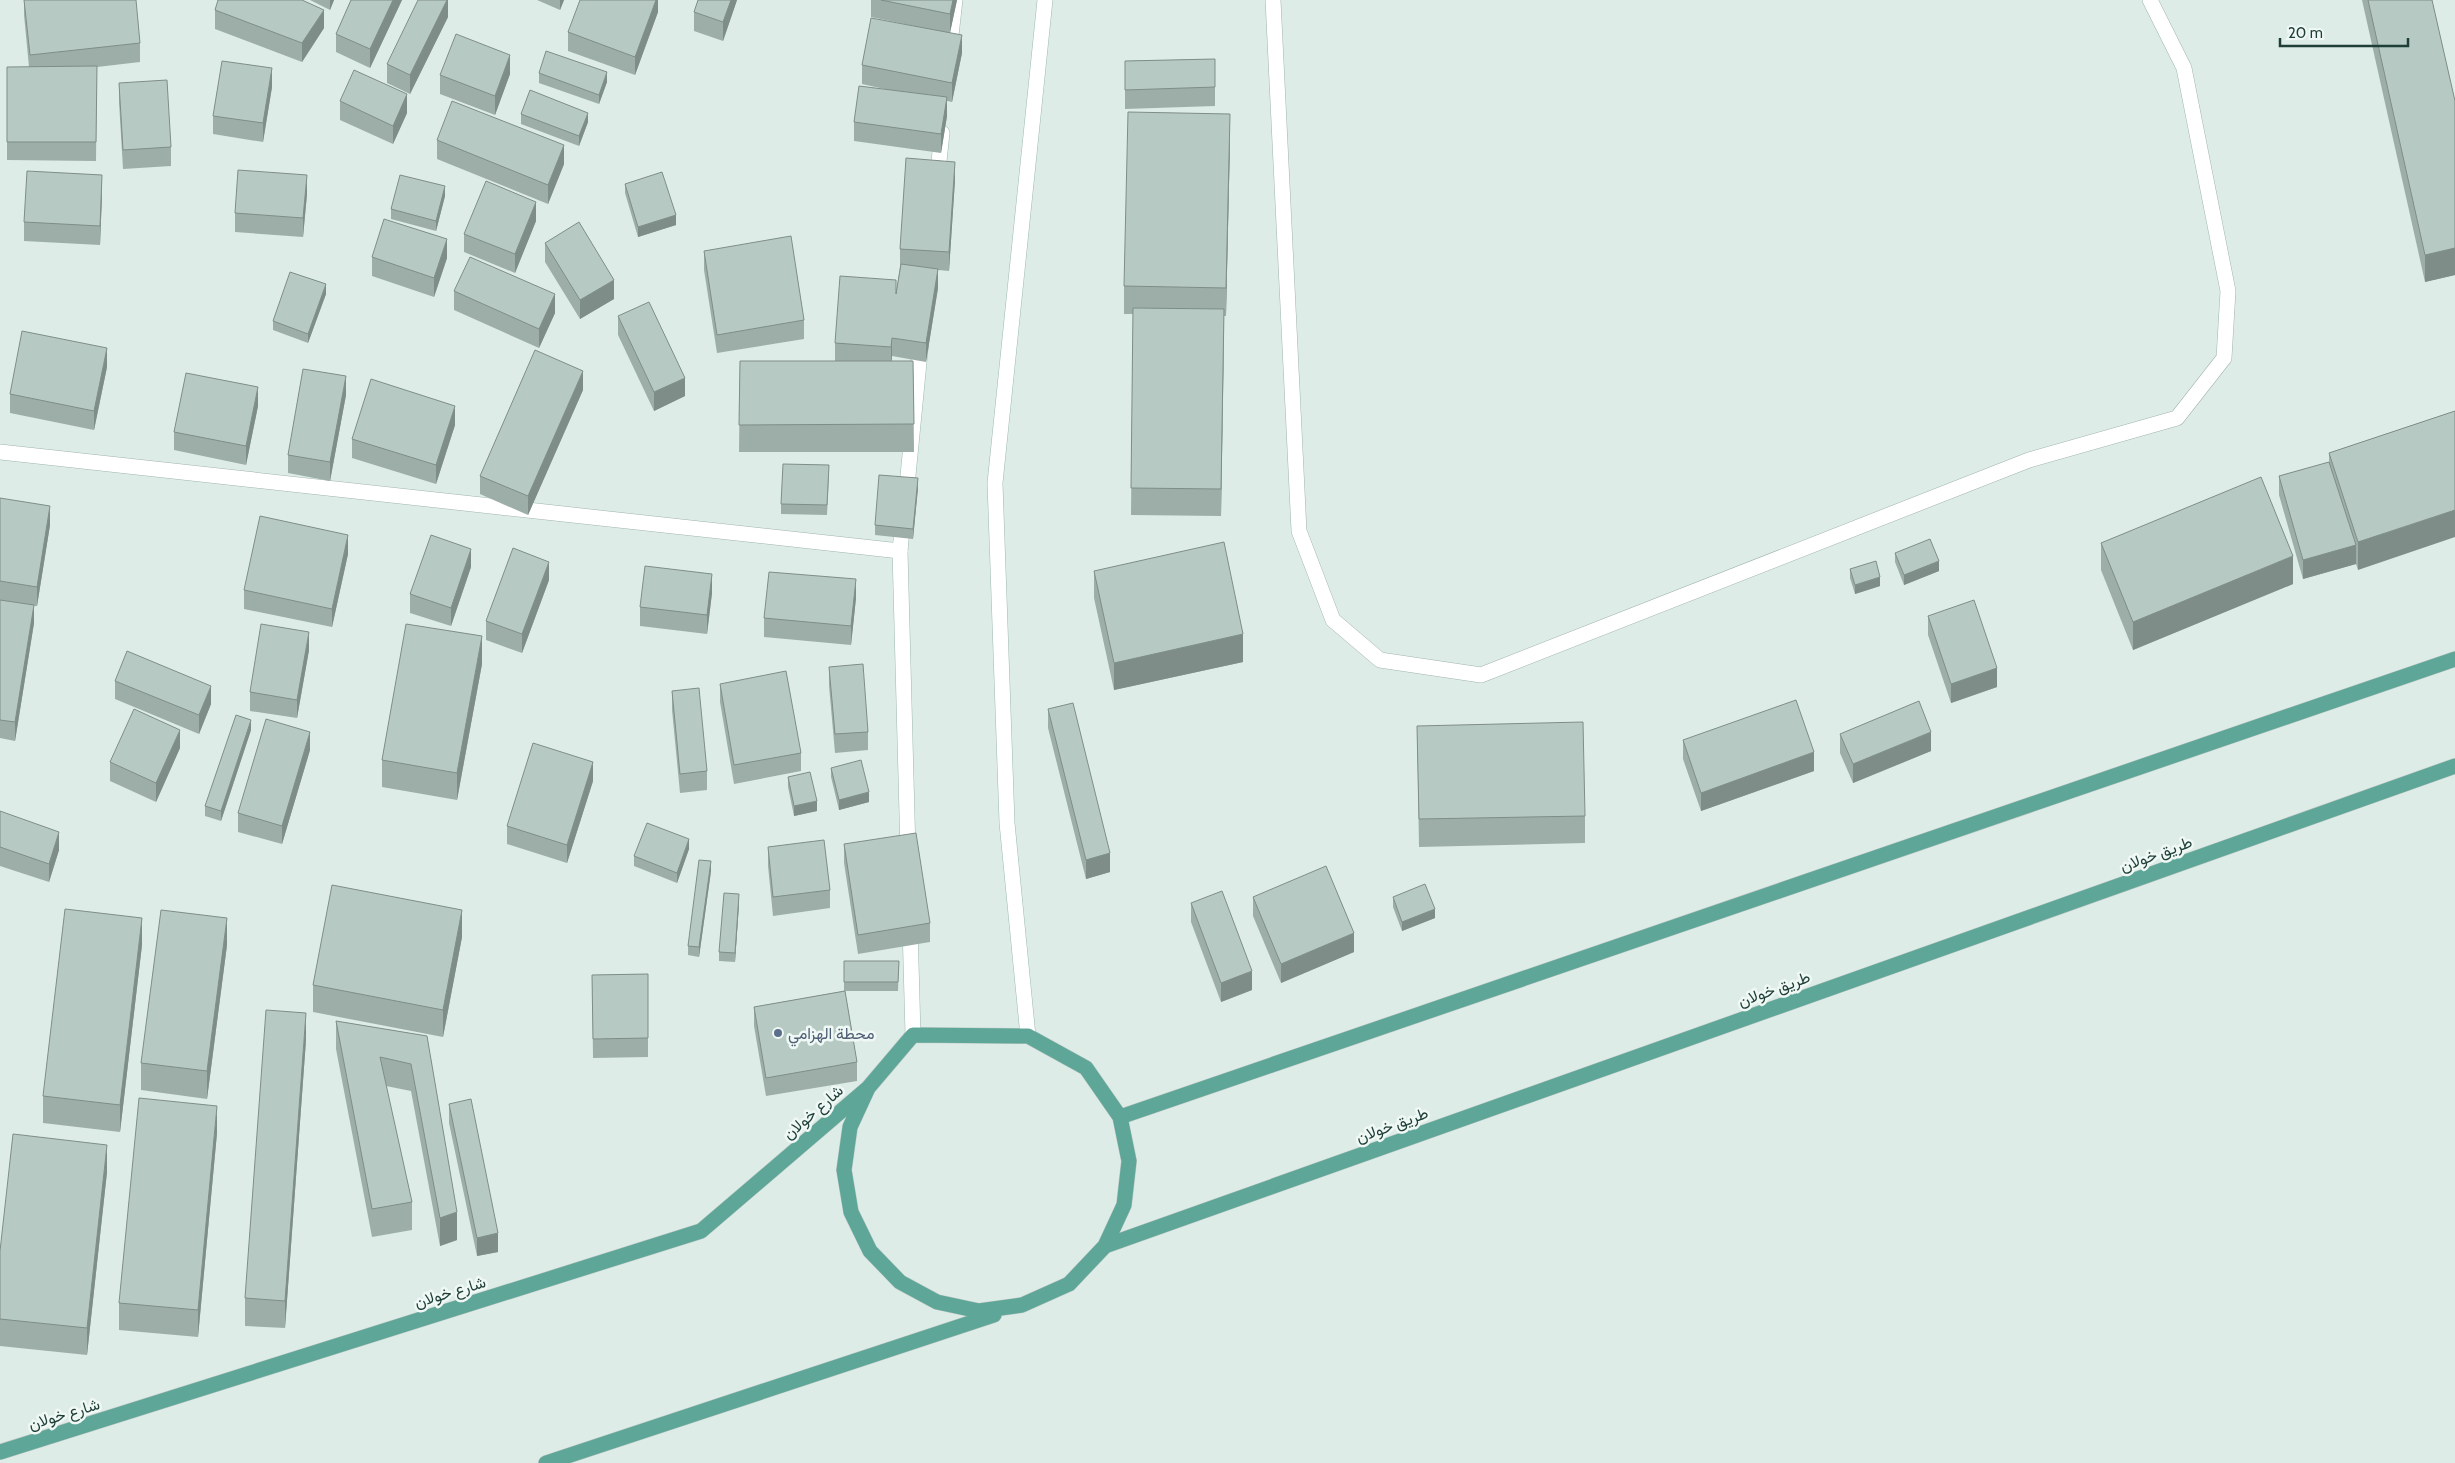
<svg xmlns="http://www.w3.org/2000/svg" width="2455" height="1463" viewBox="0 0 2455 1463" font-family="Cabin,Vazirmatn,sans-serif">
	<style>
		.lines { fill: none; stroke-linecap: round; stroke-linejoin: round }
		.lane-casing { stroke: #a1b4af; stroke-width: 16 }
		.street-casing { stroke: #a1b4af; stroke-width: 16 }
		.secondary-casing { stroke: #9cb9b0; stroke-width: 16 }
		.primary-casing { stroke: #c0c9c7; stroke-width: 16 }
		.lane { stroke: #fff; stroke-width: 15 }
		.street { stroke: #fff; stroke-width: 15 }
		.secondary { stroke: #fff; stroke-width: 15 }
		.primary { stroke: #5ea798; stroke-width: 15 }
		.wall { fill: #9daea8 }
		.shaded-wall { fill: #7f8d88 }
		.building { fill: #b6cac3; stroke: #7f8d88 }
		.service-dot { fill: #5c6f8a; stroke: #eff8f4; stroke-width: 2 }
		.labels { text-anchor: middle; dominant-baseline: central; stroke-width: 5; stroke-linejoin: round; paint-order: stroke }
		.street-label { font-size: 16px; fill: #1e3e37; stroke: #eff8f4 }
		.service-label { font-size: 16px; fill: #4e5e75; stroke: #eff8f4; text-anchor: start }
	</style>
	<rect width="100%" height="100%" fill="#deece7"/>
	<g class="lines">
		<defs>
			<path id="lane" d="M1273 0 1299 531 1333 620 1380 660 1481 675 2029 460 2177 418 2224 358 2228 291 2184 68 2150 0"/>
			<path id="street" d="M0 452 900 551"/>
			<path id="secondary" d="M949 53 955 0
				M937 180 942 133
				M906 496 921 342
				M903 519 900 551 908 853
				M910 926 913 1035
				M1028 1036 1007 823 995 483 1045 0"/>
			<path id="primary" d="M913 1035 1028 1036 1086 1068 1120 1117 1129 1161 1124 1205 1105 1246 1069 1284 1022 1305 979 1311 937 1302 900 1282 870 1251 851 1212 844 1170 850 1127 868 1088Z
				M1120 1117 2455 659
				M1105 1246 2455 766
				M0 1452 701 1231 868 1088
				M546 1463 994 1315"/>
		</defs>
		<!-- lane casing -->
		<use href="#lane" class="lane-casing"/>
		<!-- street casing -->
		<use href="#street" class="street-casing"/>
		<!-- secondary casing -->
		<use href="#secondary" class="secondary-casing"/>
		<!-- primary casing -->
		<use href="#primary" class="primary-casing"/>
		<!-- lane -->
		<use href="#lane" class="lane"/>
		<!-- street -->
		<use href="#street" class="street"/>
		<!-- secondary -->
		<use href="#secondary" class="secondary"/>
		<!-- primary -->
		<use href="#primary" class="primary"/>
	</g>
	<!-- wall -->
	<path class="wall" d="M24 0 140 43V62L97 67 96 161 7 160V67H29L24 15Z
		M310 0H334L330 10Z
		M351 0H402L370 68 336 52V34Z
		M448 0V17L410 94 387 83V64Z
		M537 0H564L560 10Z
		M658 0V12L635 75 568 51V32Z
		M737 0 723 41 694 31V12Z
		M871 0H957L950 32 962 53 952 102 947 101V116L941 153 854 141V122L889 90 862 84V65L914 26 871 17Z
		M2362 0H2432L2455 101V275L2425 282Z
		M215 10 324 28 302 62 215 29Z
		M1215 59V106L1125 109V61Z
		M539 73 607 82 599 104 539 83Z
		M510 74 495 115 440 94V75Z
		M119 83 171 147V166L123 169 119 102Z
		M272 87 263 142 213 134V116Z
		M340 101 407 113 393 144 340 120Z
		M521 114 588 122 579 146 521 124Z
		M437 140 564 164 548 204 437 159Z
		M1230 141 1226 316H1224L1221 516 1131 515 1133 314H1124V286Z
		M955 180 949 271 938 270V288L926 362 892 356V361H913L914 452H739L740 361H835V343L896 293 900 267V249Z
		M625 184 676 225 638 237 625 193Z
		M102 194 100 245 24 241V222Z
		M307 194 303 237 235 232V213Z
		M445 196 436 231 391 219V209Z
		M536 221 515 273 464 252V234Z
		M545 243 614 299 580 319 545 262Z
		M704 251 804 320V339L717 353 704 270Z
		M372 257 447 258 434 297 372 276Z
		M454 291 555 313 539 348 454 310Z
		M326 294 308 343 273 330V321Z
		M618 316 685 396 654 411 618 335Z
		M107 367 94 430 10 413V394Z
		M583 390 528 515 480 494V476Z
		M346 395 330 481 288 473V455Z
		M258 406 246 465 174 450V432Z
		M2455 411 2358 570 2356 564 2303 579 2279 495V476L2329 462V453Z
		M455 425 436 484 352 458V439Z
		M829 475 827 515 781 514V504Z
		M918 488 913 539 875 535V525Z
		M0 498 50 525 37 606H34V623L15 741 0 738Z
		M2101 543 2293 584 2133 650 2101 570Z
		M1895 553 1939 571 1904 585 1895 562Z
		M348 554 332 627 244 609V590Z
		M471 567 451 626 410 613V594Z
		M1850 569 1880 586 1855 594 1850 578Z
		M1094 571 1243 662 1114 690 1094 598Z
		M549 580 522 653 486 640V621Z
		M712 593 707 634 640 626V607Z
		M856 598 851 645 764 637V618Z
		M1928 616 1997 687 1951 703 1928 635Z
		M309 650 297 718 250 711V692Z
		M482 664 457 800 382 787V760Z
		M829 667 868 732V750L835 753 829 686Z
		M115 681 211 704 199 734 115 699Z
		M720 684 801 753V771L734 784 720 702Z
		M672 691 707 771V790L680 793 672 710Z
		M1048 709 1110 872 1086 879 1048 728Z
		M1417 726 1585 816V843L1419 847Z
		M251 730 221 821 205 816V806Z
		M1840 734 1931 751 1853 783 1840 753Z
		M1683 740 1814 771 1701 811 1683 759Z
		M180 748 156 802 110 781V762Z
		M310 750 282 844 238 832V813Z
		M831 768 869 802 839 810 831 777Z
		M788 777 817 811 794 816 788 787Z
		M593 781 567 863 507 844V826Z
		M0 811 59 850 49 882 0 866Z
		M844 844 930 923V942L858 954 844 863Z
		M768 847 830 890V908L773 916 768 866Z
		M689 849 677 883 634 866V856Z
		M711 871 699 957 688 955V946Z
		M1253 897 1354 952 1281 983 1253 916Z
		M1393 897 1435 918 1402 931 1393 907Z
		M1191 903 1252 990 1221 1002 1191 922Z
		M739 904 735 962 719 961V952Z
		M462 937 443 1037 313 1012V985Z
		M142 945 120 1132 43 1123V1096Z
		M227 945 207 1099 141 1090V1063Z
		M844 961H899L898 991H845L857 1062V1081L766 1096 754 1026V1007L844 991Z
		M648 974V1057L593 1058 592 975Z
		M336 1021 427 1036 457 1240 440 1246 411 1091 386 1086 412 1202V1230L372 1237 336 1049Z
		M306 1040 285 1328 245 1326V1298Z
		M449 1104 498 1252 477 1256 449 1123Z
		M217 1133 198 1337 119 1330V1303Z
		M107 1172 87 1355 0 1346V1251Z"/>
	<!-- shaded-wall -->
	<path class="shaded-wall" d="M330 0H334L330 10Z
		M393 0H402L370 68V49Z
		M447 0H448V17L410 94V75Z
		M560 0H564L560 10Z
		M656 0H658V12L635 75V57Z
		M731 0H737L723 41V22Z
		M953 0H957L950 33V14Z
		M324 10V28L302 62V43Z
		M962 35V53L952 102V83Z
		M510 55V74L495 115V96Z
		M272 68V87L263 142V123Z
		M607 72V82L599 104V95Z
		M407 94V113L393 144V126Z
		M947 97V116L941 153V134Z
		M588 113V122L579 146V136Z
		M1230 114V141L1226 316V288Z
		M564 145V164L548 204V185Z
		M955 162V180L949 271V252Z
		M102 175V194L100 245V226Z
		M307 175V194L303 237V218Z
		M445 186V196L436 231V221Z
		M536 202V221L515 273V254Z
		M676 215V225L638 237V227Z
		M447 239V258L434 297V278Z
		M2455 248V275L2425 282V255Z
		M938 269V288L926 362V343Z
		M614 280V299L580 319V300Z
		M326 284V294L308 343V334Z
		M555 294V313L539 348V329Z
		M1224 309V336L1221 516V489Z
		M892 338V356L891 366V347Z
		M107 348V367L94 430V411Z
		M583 371V390L528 515V496Z
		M346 376V395L330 481V462Z
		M685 378V396L654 411V392Z
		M258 387V406L246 465V446Z
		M455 406V425L436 484V465Z
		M918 478V488L913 539V529Z
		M50 506V525L37 606V587Z
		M2455 510V537L2358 570V542Z
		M348 535V554L332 627V609Z
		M2356 545V564L2303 579V560Z
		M471 549V567L451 626V608Z
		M2293 556V584L2133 650V622Z
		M1939 561V571L1904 585V575Z
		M549 562V580L522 653V634Z
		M712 574V593L707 634V615Z
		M1880 577V586L1855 594V585Z
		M856 579V598L851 645V626Z
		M34 605V623L15 741V722Z
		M309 632V650L297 718V700Z
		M1243 634V662L1114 690V663Z
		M482 636V664L457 800V773Z
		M1997 668V687L1951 703V684Z
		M211 686V704L199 734V715Z
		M251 720V730L221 821V811Z
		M180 730V748L156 802V783Z
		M310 732V750L282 844V826Z
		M1931 732V751L1853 783V764Z
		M1814 752V771L1701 811V793Z
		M593 762V781L567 863V845Z
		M869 792V802L839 810V800Z
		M817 801V811L794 816V806Z
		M59 832V850L49 882V864Z
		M689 839V849L677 883V873Z
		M1110 853V872L1086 879V860Z
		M711 861V871L699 957V947Z
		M739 894V904L735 962V953Z
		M1435 909V918L1402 931V922Z
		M462 910V937L443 1037V1010Z
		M142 918V945L120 1132V1105Z
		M227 918V945L207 1099V1071Z
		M1354 933V952L1281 983V964Z
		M1252 971V990L1221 1002V983Z
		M306 1013V1040L285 1328V1301Z
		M217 1106V1133L198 1337V1310Z
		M107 1145V1172L87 1355V1328Z
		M457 1212V1240L440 1246V1218Z
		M498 1233V1252L477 1256V1238Z"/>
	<!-- building -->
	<path class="building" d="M24 0H136L140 43 30 55Z
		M218 0H302L324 10 302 43 215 10Z
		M351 0H393L370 49 336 34Z
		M418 0H447L410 75 387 64Z
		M580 0H656L635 57 568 32Z
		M698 0H731L723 22 694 12Z
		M881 0H953L950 14Z
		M2368 0H2432L2455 101V248L2425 255Z
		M871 18 962 35 952 83 862 65Z
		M456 34 510 55 495 96 440 75Z
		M546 51 607 72 599 95 539 73Z
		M1215 59V87L1125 90V61Z
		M222 61 272 68 263 123 213 116Z
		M97 66 96 142H7V67Z
		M354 70 407 94 393 126 340 101Z
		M167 80 171 147 123 150 119 83Z
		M859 86 947 97 941 134 854 122Z
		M530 90 588 113 579 136 521 114Z
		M452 101 564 145 548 185 437 140Z
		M1128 112 1230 114 1226 288 1124 286Z
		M906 158 955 162 949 252 900 249Z
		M238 170 307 175 303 218 235 213Z
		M27 171 102 175 100 226 24 222Z
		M662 172 676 215 638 227 625 184Z
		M400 175 445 186 436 221 391 209Z
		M486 181 536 202 515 254 464 234Z
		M384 219 447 239 434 278 372 257Z
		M579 222 614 280 580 300 545 243Z
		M791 236 804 320 717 335 704 251Z
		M470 257 555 294 539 329 454 291Z
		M901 264 938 269 926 343 892 338 891 347 835 343 840 276 896 280V294Z
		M290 272 326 284 308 334 273 321Z
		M649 302 685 378 654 392 618 316Z
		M1133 308 1224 309 1221 489 1131 488Z
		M22 331 107 348 94 411 10 394Z
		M535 350 583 371 528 496 480 476Z
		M740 361H913L914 424 739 425Z
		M303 369 346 376 330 462 288 455Z
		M186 373 258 387 246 446 174 432Z
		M371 379 455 406 436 465 352 439Z
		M2455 411V510L2358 542 2329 453Z
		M2329 462 2356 545 2303 560 2279 476Z
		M783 464 829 465 827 505 781 504Z
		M879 475 918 478 913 529 875 525Z
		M2261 477 2293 556 2133 622 2101 543Z
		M0 498 50 506 37 587 0 581Z
		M260 516 348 535 332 609 244 590Z
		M431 535 471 549 451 608 410 594Z
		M1930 539 1939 561 1904 575 1895 553Z
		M1224 542 1243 634 1114 663 1094 571Z
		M513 548 549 562 522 634 486 621Z
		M1876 561 1880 577 1855 585 1850 569Z
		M645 566 712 574 707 615 640 607Z
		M769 572 856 579 851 626 764 618Z
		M0 600 34 605 15 722 0 720Z
		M1974 600 1997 668 1951 684 1928 616Z
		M261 624 309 632 297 700 250 692Z
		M406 624 482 636 457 773 382 760Z
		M127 651 211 686 199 715 115 681Z
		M863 664 868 732 835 734 829 667Z
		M786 671 801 753 734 765 720 684Z
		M699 688 707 771 680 774 672 691Z
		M1796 700 1814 752 1701 793 1683 740Z
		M1919 701 1931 732 1853 764 1840 734Z
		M1073 703 1110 853 1086 860 1048 709Z
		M134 709 180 730 156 783 110 762Z
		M236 715 251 720 221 811 205 806Z
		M266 719 310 732 282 826 238 813Z
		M1583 722 1585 816 1419 819 1417 726Z
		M533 743 593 762 567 845 507 826Z
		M861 760 869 792 839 800 831 768Z
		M810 772 817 801 794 806 788 777Z
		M0 811 59 832 49 864 0 847Z
		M647 823 689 839 677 873 634 856Z
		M916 833 930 923 858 935 844 844Z
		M824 840 830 890 773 897 768 847Z
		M699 860 711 861 699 947 688 946Z
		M1326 866 1354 933 1281 964 1253 897Z
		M1425 884 1435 909 1402 922 1393 897Z
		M332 885 462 910 443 1010 313 985Z
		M1222 891 1252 971 1221 983 1191 903Z
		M724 893 739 894 735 953 719 952Z
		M65 909 142 918 120 1105 43 1096Z
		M161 910 227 918 207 1071 141 1063Z
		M844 961H899L898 982H844Z
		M648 974V1038L593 1039 592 975Z
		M845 991 857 1062 766 1078 754 1007Z
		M266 1010 306 1013 285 1301 245 1298Z
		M336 1021 427 1036 457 1212 440 1218 411 1064 380 1057 412 1202 372 1209Z
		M139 1098 217 1106 198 1310 119 1303Z
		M471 1099 498 1233 477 1238 449 1104Z
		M13 1134 107 1145 87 1328 0 1319V1251Z"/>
	<!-- markers -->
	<circle class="service-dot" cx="778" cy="1033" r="5"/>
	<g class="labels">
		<!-- street labels -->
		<g class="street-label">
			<text transform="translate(2156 854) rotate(-20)">طريق خولان</text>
			<text transform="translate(1774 989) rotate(-20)">طريق خولان</text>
			<text transform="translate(813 1112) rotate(-41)">شارع خولان</text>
			<text transform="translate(1392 1125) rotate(-20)">طريق خولان</text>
			<text transform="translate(450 1292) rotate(-17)">شارع خولان</text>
			<text transform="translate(64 1414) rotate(-17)">شارع خولان</text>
		</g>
		<!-- service labels -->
		<g class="service-label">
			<text x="788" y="1033">محطة الهزامي</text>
		</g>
	</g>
	<!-- scale -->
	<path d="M2280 38v8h128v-8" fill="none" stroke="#1e3e37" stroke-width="2.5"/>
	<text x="2288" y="38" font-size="15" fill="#1e3e37" stroke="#eff8f4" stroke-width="4" paint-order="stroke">20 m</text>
</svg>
